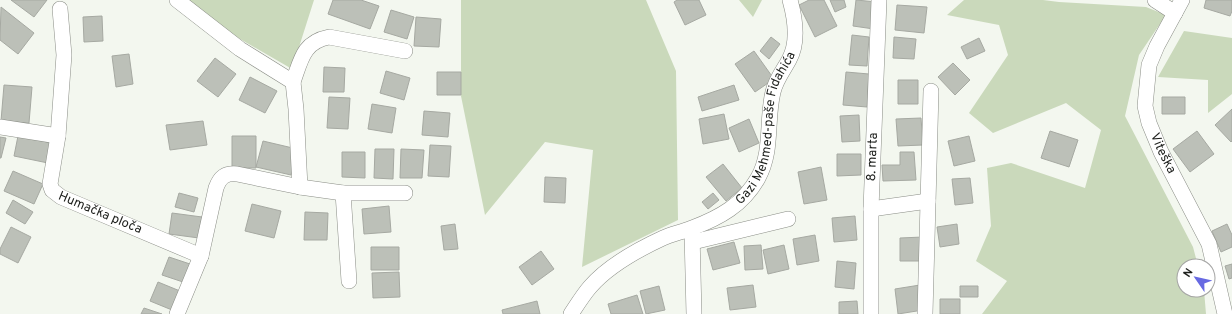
<svg xmlns="http://www.w3.org/2000/svg" width="1232" height="314" viewBox="0 0 1232 314" font-family="Overpass,sans-serif">
	<style>
		.green { fill: #cad9bb }
		.building { fill: #bcc0b8; stroke: #a6a9a2 }
		.lines { fill: none; stroke-linecap: round; stroke-linejoin: round }
		.minor-casing { stroke: #8a8d86; stroke-width: 16 }
		.minor { stroke: #fff; stroke-width: 15 }
		.labels { text-anchor: middle; dominant-baseline: central; stroke-width: 4; stroke-linejoin: round; paint-order: stroke }
		.street-label { font-size: 13px; fill: #1d1f1c; stroke: #fff }
	</style>
	<rect width="100%" height="100%" fill="#f3f7ef"/>
	<!-- green -->
	<path class="green" d="M183 0H314L292 69 216 25Z
		M461 0H646L676 71 678 220 582 267 593 150 545 142 485 215 461 96Z
		M739 0H762L753 17Z
		M964 0H1043L1059 2 1146 7 1166 15 1139 55 1125 116 1193 247 1198 266H1184V290H1204L1206 314H982L1007 281 976 261 991 226 987 168 1011 163 1085 188 1101 130 1066 103 993 133 969 113 1008 55 999 25 947 15Z
		M1184 31 1232 38V94L1208 113V80L1158 77Z"/>
	<!-- building -->
	<path class="building" d="M11 0H47L34 17Z
		M333 0H361L379 6 370 29 328 14Z
		M677 0H699L706 15 685 25 674 2Z
		M809 0H824L837 26 815 37 799 5Z
		M830 0H844L846 7 835 12Z
		M856 0 877 2 874 29 853 26Z
		M1206 0H1232V11L1230 16 1204 8Z
		M897 5 927 7 924 33 895 30Z
		M1 7 34 33 18 54 0 40Z
		M391 10 414 17 407 39 384 32Z
		M102 16 103 41 84 42 83 17Z
		M416 17 441 19 439 47 414 46Z
		M852 35 869 37 867 66 849 65Z
		M771 37 780 44 769 59 760 51Z
		M894 37 916 39 914 59 893 58Z
		M979 38 985 51 967 59 961 47Z
		M754 51 774 79 755 92 735 64Z
		M129 54 133 84 116 87 112 56Z
		M215 58 236 74 218 97 197 81Z
		M953 63 970 80 955 95 938 77Z
		M324 67 345 68 344 92H323Z
		M386 71 410 78 404 100 380 93Z
		M437 72H461V95H437Z
		M846 72 869 74 867 107 843 105Z
		M250 77 277 91 265 113 239 100Z
		M898 80H918V104H898Z
		M4 85 32 87 29 123 1 121Z
		M734 85 739 100 702 111 698 97Z
		M329 97 350 98 348 129 327 128Z
		M1162 97H1185V114H1162Z
		M372 104 396 108 392 133 368 129Z
		M1232 109V141L1231 142 1215 125Z
		M424 111 450 113 448 137 422 135Z
		M724 114 729 139 703 144 699 119Z
		M859 115 860 141 842 142 840 116Z
		M921 118 923 145 898 146 896 119Z
		M749 119 759 143 739 152 729 128Z
		M203 121 207 145 170 150 166 125Z
		M1050 131 1078 140 1069 167 1041 158Z
		M1197 131 1214 154 1190 172 1173 149Z
		M18 136 52 143 48 163 14 156Z
		M232 136H256V168H232Z
		M969 136 975 161 954 166 948 141Z
		M0 137 6 138 1 158H0Z
		M263 141 297 149 291 175 256 167Z
		M430 145 451 146 449 177 428 176Z
		M375 149H394L393 179 374 178Z
		M401 149 424 150 422 178H400Z
		M342 152H365V178L342 177Z
		M900 152H914L916 180 883 181 882 165H900Z
		M837 154H861V175L837 176Z
		M723 164 742 188 726 201 706 177Z
		M821 167 827 200 804 204 798 172Z
		M13 171 43 184 34 204 4 191Z
		M545 177 566 178 565 203 544 202Z
		M970 178 973 203 955 205 952 179Z
		M179 193 198 198 194 212 175 207Z
		M713 193 719 200 708 209 702 202Z
		M13 200 33 212 25 224 6 213Z
		M252 204 281 211 274 238 245 231Z
		M389 206 391 232 364 234 362 209Z
		M305 212 328 213 327 240H304Z
		M172 213 202 217 199 238 169 234Z
		M855 216 857 240 834 242 832 218Z
		M455 224 458 249 444 250 441 226Z
		M957 224 959 244 940 247 937 227Z
		M1227 224 1232 235V247L1221 252 1212 231Z
		M11 227 31 237 18 263 0 254V249Z
		M815 235 819 261 797 265 793 239Z
		M923 237V261H900V238Z
		M734 242 740 263 713 270 707 249Z
		M761 245 763 269 745 270 744 246Z
		M784 245 789 269 768 274 763 250Z
		M371 247H399V270H371Z
		M541 251 554 269 532 285 519 267Z
		M169 257 190 264 183 282 162 275Z
		M837 261 856 263 854 289 835 287Z
		M1232 264V278L1229 279 1225 266Z
		M399 272 400 297 373 298 372 273Z
		M158 282 180 291 172 310 150 301Z
		M753 285 756 307 730 310 727 288Z
		M920 285 923 310 898 314 895 289Z
		M659 286 665 310 646 314 640 291Z
		M960 286H978V297H960Z
		M637 295 643 314H611L608 304Z
		M940 299H960V314H940Z
		M537 301 540 314H503L502 310Z
		M857 301 858 314H839V302Z
		M144 308 162 314H141Z"/>
	<g class="lines">
		<defs>
			<g id="minor">
				<path d="M177 0 240 49 293 82 296 109 300 187"/>
				<path d="M1155 0 1175 13"/>
				<path id="s1" d="M1182 0 1157 46 1149 65 1145 106 1149 123 1161 152 1209 244 1225 314"/>
				<path id="s2" d="M60 9 64 55 58 136 50 184 52 190 61 197 201 256"/>
				<path d="M293 82C301 60 303 42 329 37L405 51"/>
				<path d="M0 127 58 136"/>
				<path d="M343 193 349 281"/>
				<path d="M871 209 928 201"/>
				<path d="M692 233 694 314"/>
				<path d="M693 242 788 219"/>
				<path d="M177 314 201 256 216 188C220 177 225 173 237 174L300 187 343 193H405"/>
				<path id="s3" d="M571 314C577 305 583 295 590 287 609 265 637 250 663 238 672 234 682 232 692 228 719 218 743 205 758 178 773 151 766 121 773 92 776 79 783 71 789 60 799 42 795 18 790 0"/>
				<path id="s4" d="M871 314V209L879 0"/>
				<path d="M925 314 931 91"/>
			</g>
		</defs>
		<!-- minor casing -->
		<use href="#minor" class="minor-casing"/>
		<!-- minor -->
		<use href="#minor" class="minor"/>
	</g>
	<g class="labels">
		<!-- street labels -->
		<g class="street-label">
			<text stroke="none"><textPath href="#s3" startOffset="287">Gazi Mehmed-paše Fidahića</textPath></text>
			<text stroke="none"><textPath href="#s1" startOffset="165">Viteška</textPath></text>
			<text stroke="none"><textPath href="#s4" startOffset="157">8. marta</textPath></text>
			<text stroke="none"><textPath href="#s2" startOffset="236">Humačka ploča</textPath></text>
		</g>
	</g>
	<!-- north arrow -->
	<g transform="translate(1196 278) rotate(304)"><circle r="19" fill="#ffffff" stroke="#a5a5a4"/>
	<path d="M0-3L7 15L0 10L-7 15Z" fill="#6769e2"/>
	<text y="-6" font-size="11" font-weight="bold" text-anchor="middle" fill="#1d1f1c">N</text>
	</g>
</svg>
